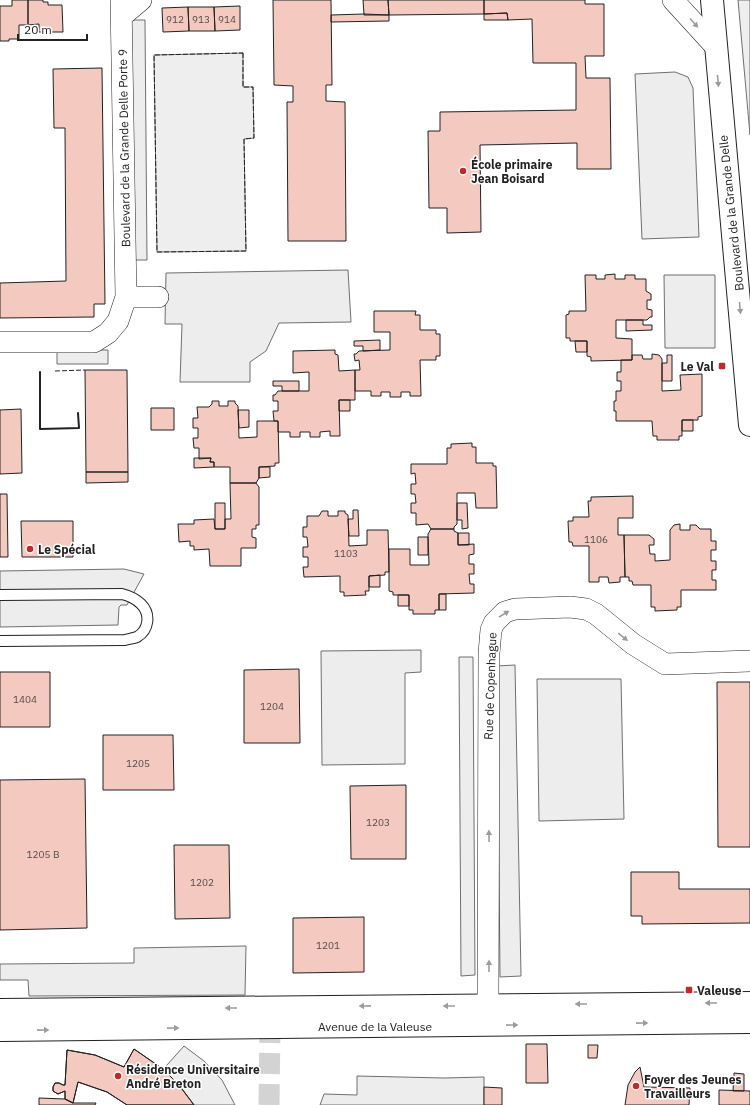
<svg xmlns="http://www.w3.org/2000/svg" width="750" height="1105" viewBox="0 0 750 1105" font-family="'IBM Plex Sans',sans-serif">
	<style>
		.green { fill: #eee; stroke: #6f6f6f }
		.parking { fill: #ededed; stroke: #6f6f6f }
		.building { fill: #f3c9c0; stroke: #222 }
		.lines { fill: none; stroke-linecap: round; stroke-linejoin: round }
		.minor-tunnel { stroke: #d3d3d3; stroke-width: 21; stroke-dasharray: 21 10; stroke-linecap: butt }
		.service-casing { stroke: #222; stroke-width: 12 }
		.minor-casing { stroke: #222; stroke-width: 22 }
		.tertiary-casing { stroke: #222; stroke-width: 24 }
		.service { stroke: #fff; stroke-width: 10 }
		.minor { stroke: #fff; stroke-width: 21 }
		.tertiary { stroke: #fff; stroke-width: 22 }
		.fence { stroke: #222; stroke-width: 1; stroke-dasharray: 5 2; stroke-linecap: butt }
		.wall { stroke: #222; stroke-width: 2 }
		.oneway { fill: #9c9c9c }
		.poi-dot { fill: #c62828; stroke: #fff; stroke-width: 1.5 }
		.labels { text-anchor: middle; dominant-baseline: central; stroke-width: 3; stroke-linejoin: round; paint-order: stroke }
		.number-label { font-size: 10px; fill: #564c4a }
		.street-label { font-size: 12px; fill: #222; stroke: #fff }
		.poi-label { font-size: 12px; font-weight: bold; fill: #222; stroke: #fff; text-anchor: start }
	</style>
	<rect width="100%" height="100%" fill="#fff"/>
	<!-- green -->
	<path class="green" d="M738 0H750V135Z
		M243 53V87H253L254 138 244 139 246 251 157 252 154 55Z"/>
	<!-- parking -->
	<path class="parking" d="M130 20H145L147 260H132Z
		M675 72 688 77 693 88 699 237 642 239 635 74Z
		M348 270 351 322 279 323 266 351 250 362V382H180L182 324H165L166 273Z
		M664 275H715V348H665Z
		M57 350H108V364H57Z
		M124 569 144 574 127 605H121L119 607 118 625 0 627V571Z
		M421 650V672L405 673V764L322 765 321 651Z
		M459 657H473L475 975 461 976Z
		M515 665 521 976 500 977 497 666Z
		M537 679H621L624 819 539 821Z
		M246 946 245 995 29 996 28 980H0V964L134 963V948Z
		M184 1046 204 1061 222 1080 235 1105H183L158 1075Z
		M357 1076 444 1078 484 1077V1105H320L324 1094 357 1095Z"/>
	<!-- building -->
	<path class="building" d="M12 0H28V25H19V39H9V41H0V6H12Z
		M28 0H43V2H48V5H62L63 32H39V24L28 25Z
		M273 0H331L332 85H326V101L345 102 346 241H288L287 102H293V86L274 85Z
		M363 0H388L389 15H364Z
		M388 0H484V14L389 15Z
		M484 0H585V4H604V56H585L586 78H610L611 169H577V143L480 145 481 232 447 233V208H429L428 131H440V112L576 110V63H533L532 19 508 20 507 13 484 14Z
		M240 6V30L215 31 214 7Z
		M188 7 189 31 163 32 162 8Z
		M188 7H214L215 31H189Z
		M507 13 508 20H484V14Z
		M364 14 389 15V21L331 22V15Z
		M102 68 105 304H94V317L0 318V283L66 281 65 128H54L53 69Z
		M615 274V279H625V275H635V279H646V291L651 294V300H647V309L652 310V317H650L647 320H616V338L632 339V360L591 361V357L587 356V341H570V338H566V315L569 314V311H586L585 275H596V279H605V275Z
		M374 311H416L415 315H420V330H436V334H440V356H436V360H420L421 396H410V392H401V397H390V392H381V396H371V391H355V370H360L359 360 355 361 354 354H356L359 351 390 350V332H374Z
		M626 320H643V325H652V330L626 331Z
		M380 340V350L363 351V346H354V341Z
		M575 341H587V352H576Z
		M335 350V354L338 355 339 371 355 370V400H339L340 436H330V431L320 432V437H310V432H300V437H290V432H278V421H274L273 411H278V401H273V395H275L278 391H309V372L293 373V351Z
		M652 354 659 355 662 359V391L681 390 680 375 702 374V416L698 417V420H682V436H679V440H657V436H653L652 421H616V411H614V401H616V391H621V381H617V372H621V360H632V355H642L643 359H652Z
		M667 355H672V381H662V363H667Z
		M85 370H127L128 472H86Z
		M273 381H299V391H282V386H273Z
		M339 400H350V411H339Z
		M212 401H219V406H228V401H235V403L238 406 239 438 257 437V421H278L279 463H275V466L259 467V478L256 483H230V467H214V462H210L211 458 199 459V448H194L193 438H198V428H193V418H198L197 407H209L212 404Z
		M151 408H174V430H151Z
		M21 409 22 473 0 474V410Z
		M238 410H249V427L239 428Z
		M682 420H693V431H682Z
		M472 443V447H476V463H493V466H496L497 508H476L475 493H457V524L454 527V529H431L428 524 416 525V513H411V503H416L415 494H411V484H416L415 473 411 474V464H447V448H451V444Z
		M194 458H211L210 462H214V467L194 468Z
		M259 467H270V477L259 478Z
		M86 472H128V482L86 483Z
		M230 483H256L259 487V525H256V529H252V537L256 538V548H241V566H210L209 549 194 550V546H190V541L179 542 178 524H194V520L214 519 215 529H225V519H231Z
		M0 494H7L8 557H0Z
		M633 496V518H618V535H624L625 577H620V582L609 583 608 577H599V582H589V546H573L572 542H569L568 521H573V517H589L588 501H591V497Z
		M215 503H225V529H215Z
		M457 503H467L468 528 462 529V520H457Z
		M353 510H358L359 536H349L348 519H353Z
		M322 511H328V516H338V511H345V513L348 515 349 546 367 545V530H388L389 572H385V575L369 576V591H365L366 595 344 596V592H340V576L304 577 303 567H308V557H303V547H308L307 537H303V527H307V516H319Z
		M21 521H73V557H22Z
		M680 524V530H690V525H696L700 529H711V541H716V550H711V561H716V570H712V580H716V590H681V607H677V610L655 611V607H651V585H633L632 581H629V577H625L624 535H649L654 539V545H649L650 554H655V561L670 560V530L674 525Z
		M431 529H454V531L458 533V545L474 544V554L469 555V564H474V574H469L470 584H474V593L439 594V610H435V614H413V610H409V595H393V592L389 591V549H410V565H429L428 534Z
		M458 533H469V545H458Z
		M418 537H428V555H418Z
		M380 575V587H369V576Z
		M439 594H446V610H439Z
		M398 595H409V606H398Z
		M299 669 300 743H244V670Z
		M0 672H50V727H0Z
		M717 682H750V847H718Z
		M103 735H173L174 790H103Z
		M85 779 87 928 0 930V780Z
		M406 785V859H351L350 786Z
		M174 845H229L230 918 175 919Z
		M631 872H679V889H750V923L642 924V916H631Z
		M364 917V972L293 973V918Z
		M526 1044H547L548 1083H526Z
		M588 1045H598L597 1058H588Z
		M134 1049 163 1069 179 1085 194 1105H127L107 1092 78 1082 73 1103 65 1099V1091L58 1094 53 1091V1087L55 1083H59L63 1085H65L67 1050 95 1055 124 1067Z
		M134 1049 163 1069 179 1085 194 1105H127L107 1092 78 1082 73 1103 65 1099V1091L58 1094 53 1091V1087L55 1083H59L63 1085H65L67 1050 95 1055 124 1067Z
		M640 1067 644 1087 690 1088 689 1105H625L628 1085 635 1072Z
		M734 1073 744 1074V1091H733Z
		M484 1087 502 1088V1105H484Z
		M719 1090 750 1091V1105H719Z
		M39 1098 65 1099 73 1103H96L95 1105H39Z"/>
	<g class="lines">
		<!-- minor-tunnel -->
		<path class="minor-tunnel" d="M269 1105 270 1027"/>
		<defs>
			<path id="service" d="M0 595 122 594C130 596 136 599 141 604 151 614 149 630 137 637 134 638 129 639 125 640L0 641"/>
			<path id="minor" d="M121 0 126 297H158
				M673 0 715 46
				M122 16 141 0
				M0 342H94L108 333 118 321 126 297
				M488 1005 489 653 491 630 494 623 505 612 515 609 570 607 586 609 596 614 633 644 665 664 750 661"/>
			<path id="tertiary" d="M712 0 750 425
				M0 1010 750 1003
				M0 1030 750 1022"/>
		</defs>
		<!-- service casing -->
		<use href="#service" class="service-casing"/>
		<!-- minor casing -->
		<use href="#minor" class="minor-casing"/>
		<!-- tertiary casing -->
		<use href="#tertiary" class="tertiary-casing"/>
		<!-- service -->
		<use href="#service" class="service"/>
		<!-- minor -->
		<use href="#minor" class="minor"/>
		<!-- tertiary -->
		<use href="#tertiary" class="tertiary"/>
		<!-- fence -->
		<path class="fence" d="M243 53V87H253L254 138 244 139 246 251 157 252 154 55Z
			M55 371 85 370"/>
		<!-- wall -->
		<path class="wall" d="M40 372V429L79 428 78 413"/>
	</g>
	<!-- one-way arrows -->
	<defs><path id="oneway-solid" d="M-6-.8H1V-3.2L6.5 0L1 3.2V.8H-6Z"/></defs>
	<g class="oneway">
		<use href="#oneway-solid" transform="translate(694 23) rotate(48)"/>
		<use href="#oneway-solid" transform="translate(718 81) rotate(85)"/>
		<use href="#oneway-solid" transform="translate(740 308) rotate(85)"/>
		<use href="#oneway-solid" transform="translate(504 614) rotate(-31)"/>
		<use href="#oneway-solid" transform="translate(623 637) rotate(39)"/>
		<use href="#oneway-solid" transform="translate(489 836) rotate(-91)"/>
		<use href="#oneway-solid" transform="translate(489 966) rotate(-90)"/>
		<use href="#oneway-solid" transform="translate(711 1003) rotate(180)"/>
		<use href="#oneway-solid" transform="translate(581 1004) rotate(180)"/>
		<use href="#oneway-solid" transform="translate(365 1006) rotate(179)"/>
		<use href="#oneway-solid" transform="translate(449 1006) rotate(180)"/>
		<use href="#oneway-solid" transform="translate(231 1008) rotate(180)"/>
		<use href="#oneway-solid" transform="translate(642 1023) rotate(-1)"/>
		<use href="#oneway-solid" transform="translate(512 1025) rotate(-1)"/>
		<use href="#oneway-solid" transform="translate(173 1028) rotate(-1)"/>
		<use href="#oneway-solid" transform="translate(43 1030) rotate(-1)"/>
	</g>
	<!-- markers -->
	<g class="poi-dot">
		<circle cx="463" cy="171" r="4"/>
		<rect x="718" y="362" width="8" height="8" rx="2"/>
		<circle cx="30" cy="549" r="4"/>
		<rect x="685" y="986" width="8" height="8" rx="2"/>
		<circle cx="118" cy="1076" r="4"/>
		<circle cx="636" cy="1086" r="4"/>
	</g>
	<g class="labels">
		<!-- number labels -->
		<g class="number-label">
			<text x="175" y="19">912</text>
			<text x="201" y="19">913</text>
			<text x="227" y="19">914</text>
			<text x="596" y="539">1106</text>
			<text x="346" y="553">1103</text>
			<text x="25" y="699">1404</text>
			<text x="272" y="706">1204</text>
			<text x="138" y="763">1205</text>
			<text x="378" y="822">1203</text>
			<text x="43" y="854">1205 B</text>
			<text x="202" y="882">1202</text>
			<text x="328" y="945">1201</text>
		</g>
		<!-- street labels -->
		<g class="street-label">
			<text transform="translate(124 148) rotate(-91)">Boulevard de la Grande Delle Porte 9</text>
			<text transform="translate(731 213) rotate(-96)">Boulevard de la Grande Delle</text>
			<text transform="translate(490 686) rotate(-88)">Rue de Copenhague</text>
			<text x="375" y="1026">Avenue de la Valeuse</text>
		</g>
		<!-- poi labels -->
		<g class="poi-label">
			<text x="471" y="164">École primaire<tspan x="471" dy="14">Jean Boisard</tspan></text>
			<text x="714" y="366" text-anchor="end">Le Val</text>
			<text x="38" y="549">Le Spécial</text>
			<text x="697" y="990">Valeuse</text>
			<text x="126" y="1069">Résidence Universitaire<tspan x="126" dy="14">André Breton</tspan></text>
			<text x="644" y="1079">Foyer des Jeunes<tspan x="644" dy="14">Travailleurs</tspan></text>
		</g>
	</g>
	<!-- scale -->
	<path d="M18 34v6h69v-6" fill="none" stroke="#222222" stroke-width="2"/>
	<text x="24" y="34" font-size="12" fill="#222222" stroke="#ffffff" stroke-width="3" paint-order="stroke">20 m</text>
</svg>
